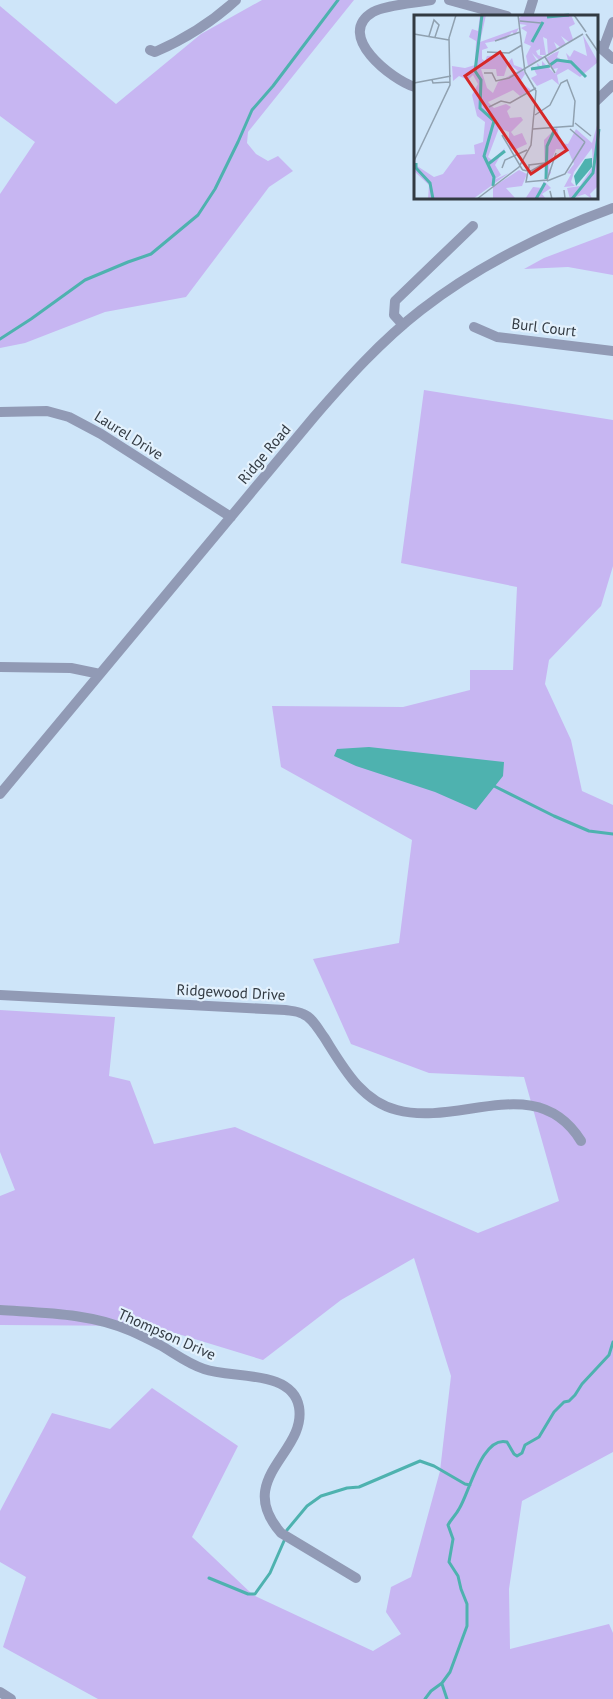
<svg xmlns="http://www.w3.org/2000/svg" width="613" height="1699" viewBox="0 0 613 1699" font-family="'PT Sans',sans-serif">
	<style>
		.green { fill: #c7b6f2 }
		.water { fill: #4eb2af }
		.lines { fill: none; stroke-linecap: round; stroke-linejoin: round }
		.stream { stroke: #4eb2af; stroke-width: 3 }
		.minor { stroke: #919ab5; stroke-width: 10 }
		.labels { text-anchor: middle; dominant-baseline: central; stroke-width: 4.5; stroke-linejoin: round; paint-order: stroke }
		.street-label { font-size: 15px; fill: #323a42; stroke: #e3f1fd }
		.inset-river { fill: none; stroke: #4eb2af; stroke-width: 3 }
		.inset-road { fill: none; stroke: #90a1b0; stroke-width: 1.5 }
		.view { fill: #d62828; fill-opacity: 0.15; stroke: #d62828; stroke-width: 3 }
		.inset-edge { fill: none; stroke: #323a42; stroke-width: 3 }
	</style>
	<rect width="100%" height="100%" fill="#cee5f9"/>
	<!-- green -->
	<path class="green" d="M262 0H354L248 132 247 143 256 154 268 161 278 156 293 171 269 187 186 297 105 312 25 343 0 348V194L35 142 0 116V6L116 104 201 34Z
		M613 232V275L568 267 524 269 544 258Z
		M424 390 613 420V566L601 606 549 660 545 684 571 740 582 791 613 805V1452L522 1501 509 1589 510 1649 609 1624 613 1633V1699H98L3 1647 26 1577 0 1562V1511L52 1413 110 1429 152 1388 238 1446 192 1537 253 1595 373 1651 401 1634 386 1612 391 1587 411 1577 440 1471 451 1376 414 1258 341 1300 263 1360 152 1326 0 1325V1196L15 1190 0 1152V1010L115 1017 109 1076 130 1081 154 1144 235 1127 478 1233 559 1201 524 1077 429 1073 351 1044 313 959 399 943 412 840 281 767 272 706 403 707 470 690V670H513L517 587 401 563Z"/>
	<!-- water -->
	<path class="water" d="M369 747 504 762 503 776 476 810 435 792 356 766 334 756 337 749Z"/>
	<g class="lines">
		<!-- stream -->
		<path class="stream" d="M0 339 31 319 85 280 128 262 151 254 198 215 215 189 238 142 252 110 273 86 338 0
			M494 786 554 816 589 831 613 834
			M287 1530 307 1506 321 1496 347 1488 359 1487 420 1461 434 1466 465 1484 470 1485
			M209 1578 248 1594H255L270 1573 284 1541
			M442 1684 447 1699
			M425 1699 431 1691 442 1683 450 1672 467 1626V1604L461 1589 458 1576 449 1562 453 1539 448 1525C451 1519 456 1515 459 1509 469 1494 482 1435 507 1442L514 1454 517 1456 522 1453 525 1445 539 1437 554 1412 564 1402 569 1401 575 1395 582 1384 609 1355 613 1342"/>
		<!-- minor -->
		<path class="minor" d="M449 0 507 16
			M528 16 533 0
			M596 44 613 59
			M603 49 613 22
			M150 50 155 52C185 39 212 22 236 0
			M415 87C392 80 334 35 373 12 385 5 416 3 431 0
			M596 101 613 85
			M403 325 394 315 395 301 473 226
			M474 327 497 337 613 351
			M0 412 47 411 69 417 101 434 231 517
			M0 667 71 668 100 674
			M0 794 314 417C347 379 381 341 421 310 479 265 544 233 613 208
			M0 995 285 1010C291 1011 298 1011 303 1014 313 1018 318 1029 324 1037 343 1067 361 1101 397 1110 460 1127 537 1070 581 1141
			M0 1310C43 1313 91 1313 131 1331 140 1335 150 1340 160 1345 174 1353 188 1364 204 1369 232 1379 292 1369 299 1407 307 1453 233 1478 281 1533L356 1578
			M0 1692 11 1699"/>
	</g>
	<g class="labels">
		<!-- street labels -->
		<g class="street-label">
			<text transform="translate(544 327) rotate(7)">Burl Court</text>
			<text transform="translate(129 435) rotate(32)">Laurel Drive</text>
			<text transform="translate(264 454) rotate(-50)">Ridge Road</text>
			<text transform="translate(231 992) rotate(3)">Ridgewood Drive</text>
			<text transform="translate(167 1334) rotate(24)">Thompson Drive</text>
		</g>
	</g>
	<!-- overview -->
	<g transform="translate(414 15)">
		<rect width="184" height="184" fill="#cee5f9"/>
		<path d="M66 0H72L66 27 105 13 101 20 98 17 92 24 71 28 74 33 68 35V44L71 46 73 41 88 40 94 48 98 43 100 50 108 53 111 59 106 67 117 75 106 81 99 75 74 87 80 93 92 89 97 92 93 96 96 103 107 102 109 105 97 117 100 121 108 118 113 129 100 135 95 133V117L85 113 74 142 78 145 91 133 81 150 87 160 80 165 95 158 59 184H14L15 170 0 156V149L20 162 29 159 43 140 61 139 60 130 69 127 71 107 63 101 58 80 64 69 59 60 54 65 45 61 39 66 38 51 51 53 61 50 62 26 55 22 58 14 64 16ZM94 48 104 56 84 67 79 78 73 73 67 54H82L83 61H90ZM109 0H157L161 9 155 12 159 24 155 27 147 21 152 29 146 32 140 27 143 34 134 40 133 24 129 22 132 40H126V34L122 36 124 40 129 42 125 45 118 38 123 46 114 51 112 41 117 31 110 28 113 17 107 13 113 10 105 9V3ZM169 20 184 47 166 62 154 54 143 60 145 70 138 64 123 71 117 63 123 60 118 51 124 54 123 48 128 53V46L141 59 144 53 139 54 132 43 140 38 145 36 143 42 150 46 154 45 152 38 156 42 160 35 173 41ZM184 107V171L176 179 178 184 171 179 156 184 153 173 166 171 179 151 178 133 160 157 157 167 161 171 150 172 157 159 153 158 160 149 154 135 142 134 135 152 137 158 131 165 130 125 143 112 146 128 154 129 162 114 178 128ZM105 155 113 159 108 171 92 173 102 184H79V172ZM130 166 137 173 128 179 132 184H111L119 172 128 173Z" fill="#c7b6f2" fill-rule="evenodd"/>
		<path d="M178 143V152L162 171 160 161 171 144Z" fill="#4eb2af"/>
		<path class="inset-river" d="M68 0 61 56 67 65 66 93 80 106 70 141 80 162 79 171M133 2 155 0M118 27 129 7M136 50 143 45 157 47 172 62M117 54 136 51M2 148V153L16 168 19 184M73 150 91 136M132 164 133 131 141 114M122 184 131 168M158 184 179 158 185 114"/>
		<path class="inset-road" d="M160 0 172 17M106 6 127 8M0 19 35 25M172 19 185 38M15 21 20 5 25 10 21 22M81 26 106 17M73 37 95 38 108 30M131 42 141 58M70 58H78L82 66 95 63 169 19M18 65 19 68 36 67M0 68 37 61M75 92 87 86 96 88 122 73M161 108 177 121M119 114 159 111 161 86 153 65 147 68 136 90 121 100M156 114 171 127M88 120 108 154 109 155 114 156H117L131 148 115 150V152L114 156 112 167 133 165 142 138M0 146 36 70 35 23 42 0M88 153 91 145 113 135M133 166 151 159 171 127M136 176 138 184 151 183 150 175M63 184 105 152 117 130 122 76 111 57 104 0"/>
		<path class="view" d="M86 37 153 135 117 159 51 61Z"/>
		<rect width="184" height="184" class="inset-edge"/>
	</g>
</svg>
